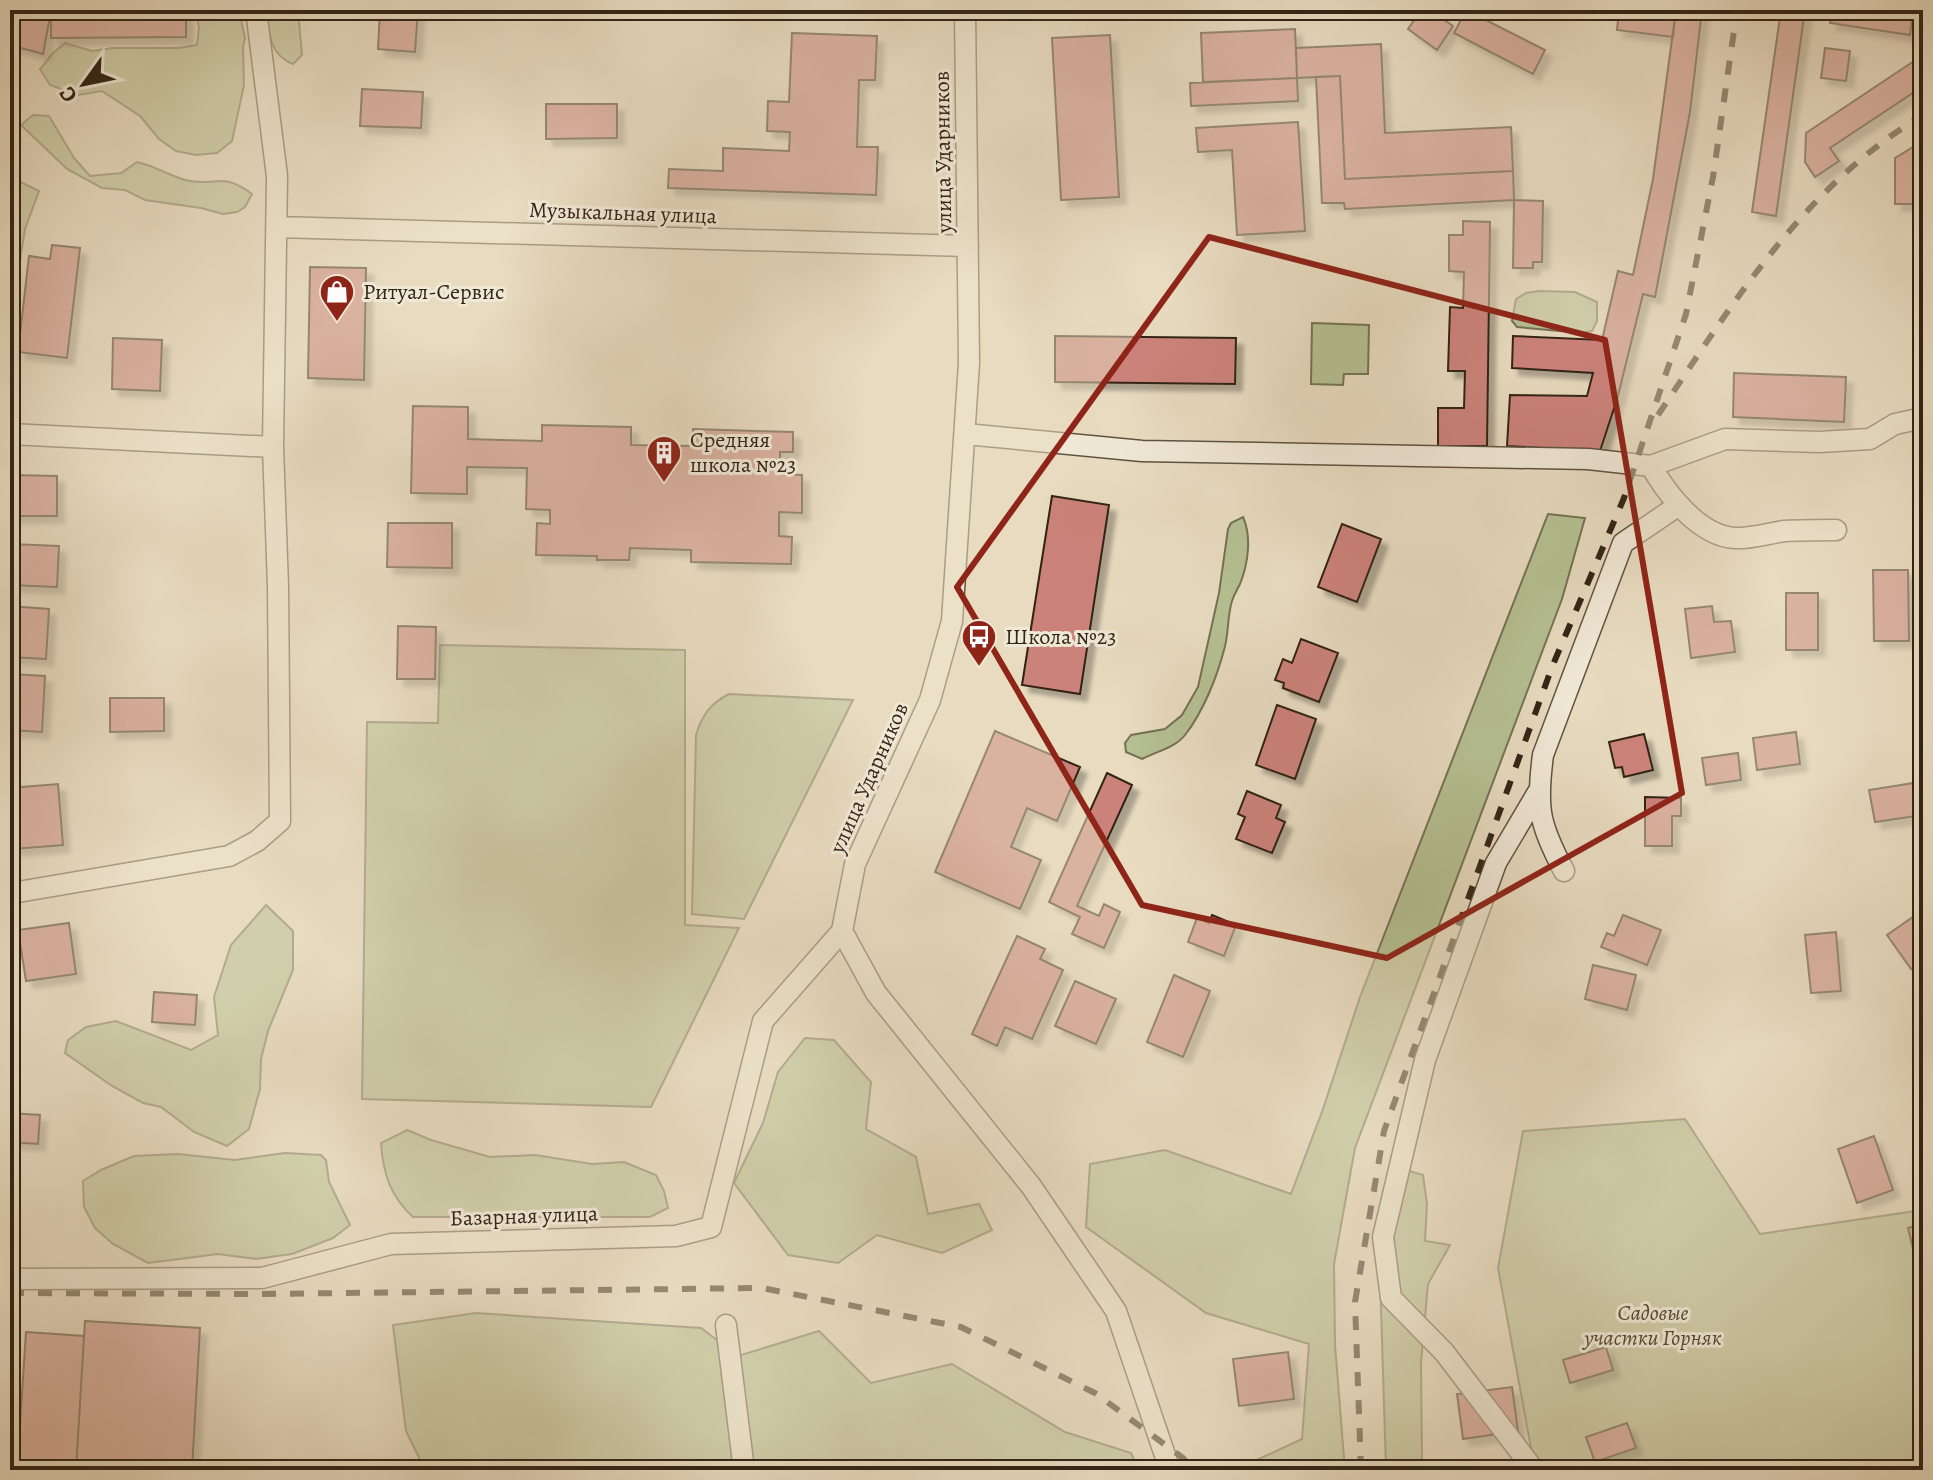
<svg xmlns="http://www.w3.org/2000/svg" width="1933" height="1480" viewBox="0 0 1933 1480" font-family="Alegreya,serif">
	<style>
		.green { fill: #b5c093; stroke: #747254; stroke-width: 2 }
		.building { fill: #cb827a; stroke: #322416; stroke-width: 2; filter: url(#shadow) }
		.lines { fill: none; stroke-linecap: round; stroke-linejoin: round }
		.minor-casing { stroke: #605240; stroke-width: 23 }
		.minor { stroke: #f0e8d6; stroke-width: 20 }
		.rail { stroke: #322416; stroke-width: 6; stroke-dasharray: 14 14; stroke-linecap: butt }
		.marked { fill: none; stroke: #8f2418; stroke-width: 6; stroke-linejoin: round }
		.labels { text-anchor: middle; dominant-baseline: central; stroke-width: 6; stroke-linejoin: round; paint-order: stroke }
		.street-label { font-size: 22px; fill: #322416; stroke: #f0e8d6 }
		.poi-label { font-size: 22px; fill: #322416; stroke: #f0e8d6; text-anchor: start }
		.park-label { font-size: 22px; font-style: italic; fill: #534b35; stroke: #f0e8d6 }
	</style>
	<defs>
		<filter id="shadow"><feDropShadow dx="7" dy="7" stdDeviation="2" flood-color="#0004"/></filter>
	</defs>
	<rect width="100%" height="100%" fill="#e8dbc0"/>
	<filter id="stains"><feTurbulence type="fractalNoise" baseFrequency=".0025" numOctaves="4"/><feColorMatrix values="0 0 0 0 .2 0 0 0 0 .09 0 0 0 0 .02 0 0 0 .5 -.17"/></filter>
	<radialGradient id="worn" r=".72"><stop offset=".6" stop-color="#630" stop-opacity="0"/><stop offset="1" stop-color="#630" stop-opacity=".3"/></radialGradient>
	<!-- green -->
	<path class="green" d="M196 10H239L245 38 243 47 244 85 232 141 217 153 196 155 176 151 159 139 140 116 102 91 78 95 50 85 40 69 53 53 65 43 92 51 113 48H178L197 45 199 28Z
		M266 10H298L302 55 293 64C269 55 269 32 266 10Z
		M33 115 49 116 74 158 90 176 121 173 137 162C155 166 168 175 185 180 216 188 219 170 252 194L245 207 237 212 223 214 201 208 145 200 125 190 102 188 67 169 21 125Z
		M10 177 39 191 25 229 10 322Z
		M1539 291 1575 292 1597 302V321L1592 331 1581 333 1517 327 1512 321 1516 299 1526 293Z
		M1312 323 1369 325 1368 374H1344L1343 385 1311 384Z
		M1548 514 1585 518 1562 599 1355 1148 1334 1264 1335 1345 1345 1470H1235L1302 1439 1309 1344 1206 1313 1086 1227 1090 1164 1165 1150 1291 1194 1323 1109 1360 997Z
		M1243 517C1252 537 1248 564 1240 584 1237 590 1234 594 1232 601 1227 617 1229 634 1224 650 1217 677 1203 712 1185 735 1175 748 1157 751 1142 759L1126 752 1125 743 1131 735 1165 729 1182 715 1198 687 1219 593 1228 529 1231 523Z
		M440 645 685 650V925L739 928 651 1107 362 1099 367 722 438 723Z
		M729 694 853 700 744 919 692 914 696 735C702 715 711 703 729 694Z
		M266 905 293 931V970L268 1031 261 1059 260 1089 249 1129 227 1146 194 1132 161 1107 143 1103 112 1086 65 1053 68 1040 86 1027 116 1021 191 1050 218 1035 214 997 231 945Z
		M805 1038 834 1040 871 1082 866 1129 916 1157 928 1214 979 1204 992 1230 942 1253 877 1235 838 1263 788 1255 734 1183 763 1123 778 1072Z
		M1685 1119 1760 1234 1923 1210V1470H1535L1498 1268 1523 1131Z
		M407 1130 431 1140 490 1157 535 1155 592 1164 624 1162 656 1175 664 1191 668 1208 650 1217H413C390 1196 383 1173 381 1143Z
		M285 1153 321 1155 326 1160 329 1182 350 1225 333 1238 292 1254 256 1259 218 1254 148 1263 113 1244 95 1228 84 1207 83 1181 101 1170 134 1156 178 1154 235 1160Z
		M1409 1171 1423 1175 1427 1204 1425 1241 1450 1245 1428 1284 1421 1363 1422 1462 1426 1470H1386L1380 1274Z
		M476 1313 701 1328 738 1356 819 1331 871 1383 952 1364 1065 1432 1131 1453 1139 1470H425L406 1431 393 1325Z"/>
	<!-- building -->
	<path class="building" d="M10 10 51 11 43 54 10 45Z
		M51 10H186V37L51 38Z
		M380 10H418L415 52 378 49Z
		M1421 10H1430L1453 26 1437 50 1408 29Z
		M1466 10 1545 50 1533 74 1454 33Z
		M1619 10H1676L1673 37 1617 30Z
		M1676 10H1702L1690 112 1655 297 1643 294 1618 396 1600 451 1507 446 1510 395 1587 396 1593 373 1512 368 1513 336 1602 340 1618 271 1633 275 1653 179Z
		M1781 10H1805L1776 216 1752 212Z
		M1832 10H1923V13L1913 12 1910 35 1830 23Z
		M1295 29 1297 78 1203 82 1201 33Z
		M792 33 877 36 875 80H859L857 147H878L876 195 668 188 669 169 723 171V148L789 151 790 132 767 131 768 101 789 102Z
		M1110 35 1119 197 1061 200 1052 38Z
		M1381 44 1385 133 1511 127 1513 171 1345 179 1340 76 1297 78 1296 48Z
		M1825 48 1850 51 1846 81 1821 78Z
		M1923 55V96L1919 89 1830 148 1839 161 1815 177 1805 162 1806 133Z
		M1340 76 1345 179 1513 171 1514 200 1345 209 1344 203H1322L1316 77Z
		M1297 78 1298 101 1191 106 1190 83Z
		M362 89 423 92 421 128 360 126Z
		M546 104H617V138L546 139Z
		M1298 122 1305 231 1237 235 1232 150 1198 152 1196 128Z
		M1923 141V204H1895V158Z
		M1514 200 1543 201 1542 262H1533V268H1513Z
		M1463 221 1490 222 1487 446H1438V408H1464L1465 371H1448L1450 307 1463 308 1464 272 1449 271V235H1463Z
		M52 245 80 248 67 358 18 352 29 256 50 259Z
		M310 267 366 268 364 380 308 378Z
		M1055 336 1236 338 1235 384 1055 382Z
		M113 338 162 340 160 391 112 389Z
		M1734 373 1846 377 1844 422 1733 417Z
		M413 406 468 407V439L542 441V425L631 427V445L693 446V429L793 432V452H780V474L802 475V513L779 512V536L792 537 791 564 691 562V550L630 548 629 560H597V556L536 555 537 523 550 524V510L526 509 527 468 467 467V494L411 493Z
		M11 475 57 476V516H11Z
		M1052 496 1109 505 1080 694 1022 685Z
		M388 523H452V568L387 567Z
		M1342 524 1381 539 1357 602 1318 587Z
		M10 544 59 546 57 587 10 585Z
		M1873 570H1908L1909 641H1874Z
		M1786 593H1818V650H1786Z
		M10 606 49 609 46 659 10 657Z
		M1712 606 1714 622 1731 621 1735 652 1691 658 1685 609Z
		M398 626 436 627 435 679H397Z
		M1301 639 1338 653 1319 702 1283 688 1284 683 1275 680 1283 659 1292 663Z
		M10 674 45 676 42 732 10 730Z
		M110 698H164V731L110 732Z
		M1277 705 1316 719 1295 779 1256 765Z
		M995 731 1080 767 1057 821 1027 808 1011 847 1041 860 1020 909 935 872Z
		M1796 732 1800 764 1757 770 1753 738Z
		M1644 734 1653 770 1624 777 1622 767 1615 768 1609 742Z
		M1738 753 1741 780 1706 785 1702 758Z
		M1107 773 1132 785 1077 906 1099 916 1104 904 1120 912 1104 948 1072 934 1080 917 1049 902Z
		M1920 782 1923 815 1875 822 1869 790Z
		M58 784 63 845 13 849 10 788Z
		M1247 791 1281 805 1276 818 1285 822 1272 853 1236 839 1245 817 1238 814Z
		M1645 797 1681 798V816H1672V846H1645Z
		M1923 910V961L1911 969 1887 935Z
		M1212 915 1236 925 1224 956 1188 942 1197 918 1209 923Z
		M1623 915 1661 930 1647 965 1601 947 1607 933 1614 936Z
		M69 923 76 974 26 981 18 930Z
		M1836 932 1841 991 1811 993 1805 935Z
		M1017 936 1045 949 1040 959 1063 970 1032 1039 1005 1027 997 1046 972 1034Z
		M1593 965 1636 975 1627 1010 1585 999Z
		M1174 975 1210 991 1183 1057 1147 1042Z
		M1075 981 1116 999 1096 1044 1055 1026Z
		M154 992 197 995 195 1025 152 1022Z
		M10 1113 40 1115 38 1144 10 1142Z
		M1874 1136 1893 1190 1857 1203 1838 1149Z
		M1923 1224V1272L1919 1273 1908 1228Z
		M85 1321 200 1328 192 1470H76Z
		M26 1332 84 1336 76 1470H17Z
		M1606 1347 1613 1370 1570 1383 1563 1360Z
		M1288 1352 1294 1399 1239 1406 1233 1359Z
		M1512 1387 1518 1431 1463 1439 1457 1394Z
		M1627 1423 1636 1448 1595 1462 1586 1437Z"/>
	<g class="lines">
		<defs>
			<path id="minor" d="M965 10 969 363 952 621 930 700 855 864 842 931 876 993 1031 1186 1116 1311 1170 1470
				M277 227 968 246
				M10 434 273 447
				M966 434 1142 451 1588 459 1651 466 1725 439 1819 442 1870 439 1895 424 1923 418
				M1651 466C1667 494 1699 536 1735 538 1751 539 1769 533 1785 531 1802 530 1819 530 1836 530
				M1564 871C1539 824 1536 808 1543 755L1623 543 1679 505
				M10 891 12 893 229 856 257 841 280 821 278 586 273 447 277 176 256 10
				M10 1279 262 1278 391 1244 676 1236 711 1227 763 1021 842 931
				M726 1325 744 1470
				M1534 1470 1444 1352 1391 1298 1383 1237 1425 1060 1496 863 1538 792"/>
		</defs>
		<!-- minor casing -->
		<use href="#minor" class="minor-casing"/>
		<!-- minor -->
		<use href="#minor" class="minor"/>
		<!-- rail -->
		<path class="rail" d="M1658 415C1733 303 1804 186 1923 115
			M10 1293 262 1294 762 1288 961 1327 1095 1393 1183 1458 1193 1470
			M1361 1470 1355 1302 1384 1131 1552 667 1624 498 1686 314 1713 177 1737 10"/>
	</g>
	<!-- marked area -->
	<path d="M0 0H1933V1480H0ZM1209 237 1605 340 1682 793 1387 958 1142 905 957 587Z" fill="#e8dbc0" fill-opacity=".55" fill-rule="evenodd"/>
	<path class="marked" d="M1209 237 1605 340 1682 793 1387 958 1142 905 957 587Z"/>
	<!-- icons -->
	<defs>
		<symbol id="shop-pin" viewBox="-11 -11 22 30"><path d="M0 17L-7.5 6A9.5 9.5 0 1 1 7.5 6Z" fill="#8f2418" stroke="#f0e8d6"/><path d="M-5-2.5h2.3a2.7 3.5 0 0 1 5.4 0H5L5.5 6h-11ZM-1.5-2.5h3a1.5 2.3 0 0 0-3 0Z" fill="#fff"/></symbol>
		<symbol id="building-pin" viewBox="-11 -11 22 30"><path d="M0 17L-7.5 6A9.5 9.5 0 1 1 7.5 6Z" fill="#8f2418" stroke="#f0e8d6"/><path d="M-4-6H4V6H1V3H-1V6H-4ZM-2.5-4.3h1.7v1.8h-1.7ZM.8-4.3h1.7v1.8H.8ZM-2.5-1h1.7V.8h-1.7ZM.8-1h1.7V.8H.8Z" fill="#fff"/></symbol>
		<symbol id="bus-pin" viewBox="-11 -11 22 30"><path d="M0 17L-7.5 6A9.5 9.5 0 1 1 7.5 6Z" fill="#8f2418" stroke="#f0e8d6"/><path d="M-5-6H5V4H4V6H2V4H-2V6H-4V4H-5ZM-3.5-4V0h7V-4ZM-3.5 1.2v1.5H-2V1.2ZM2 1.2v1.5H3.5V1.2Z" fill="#fff"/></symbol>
	</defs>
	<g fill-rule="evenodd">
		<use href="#shop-pin" x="317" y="272" width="40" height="54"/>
		<use href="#building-pin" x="644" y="433" width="40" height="54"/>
		<use href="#bus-pin" x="959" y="617" width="40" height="54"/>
	</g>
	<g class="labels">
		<!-- street labels -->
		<g class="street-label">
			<text transform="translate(943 152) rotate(-91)">улица Ударников</text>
			<text transform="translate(623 213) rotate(2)">Музыкальная улица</text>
			<text transform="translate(869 778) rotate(-66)">улица Ударников</text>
			<text transform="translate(524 1216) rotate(-2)">Базарная улица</text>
		</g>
		<!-- poi labels -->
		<g class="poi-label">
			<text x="363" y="292">Ритуал-Сервис</text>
			<text x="690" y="440">Средняя<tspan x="690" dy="25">школа №23</tspan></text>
			<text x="1005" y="637">Школа №23</text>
		</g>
		<!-- park labels -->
		<g class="park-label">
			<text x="1653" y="1313">Садовые<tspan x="1653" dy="25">участки Горняк</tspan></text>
		</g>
	</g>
	<!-- margin -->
	<rect width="1933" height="1480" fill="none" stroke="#e8dbc0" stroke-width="40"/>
	<rect x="12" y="12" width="1909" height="1456" fill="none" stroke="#322416" stroke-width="4"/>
	<rect x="20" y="20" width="1893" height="1440" fill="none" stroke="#322416" stroke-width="2"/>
	<!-- north arrow -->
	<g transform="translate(84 84) rotate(237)" stroke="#f0e8d6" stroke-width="6" paint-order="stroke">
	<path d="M0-6L14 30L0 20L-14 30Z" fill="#322416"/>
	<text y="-12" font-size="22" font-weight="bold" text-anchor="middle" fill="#322416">С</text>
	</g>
	<rect width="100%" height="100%" filter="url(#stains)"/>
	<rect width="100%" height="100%" fill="url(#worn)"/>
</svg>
